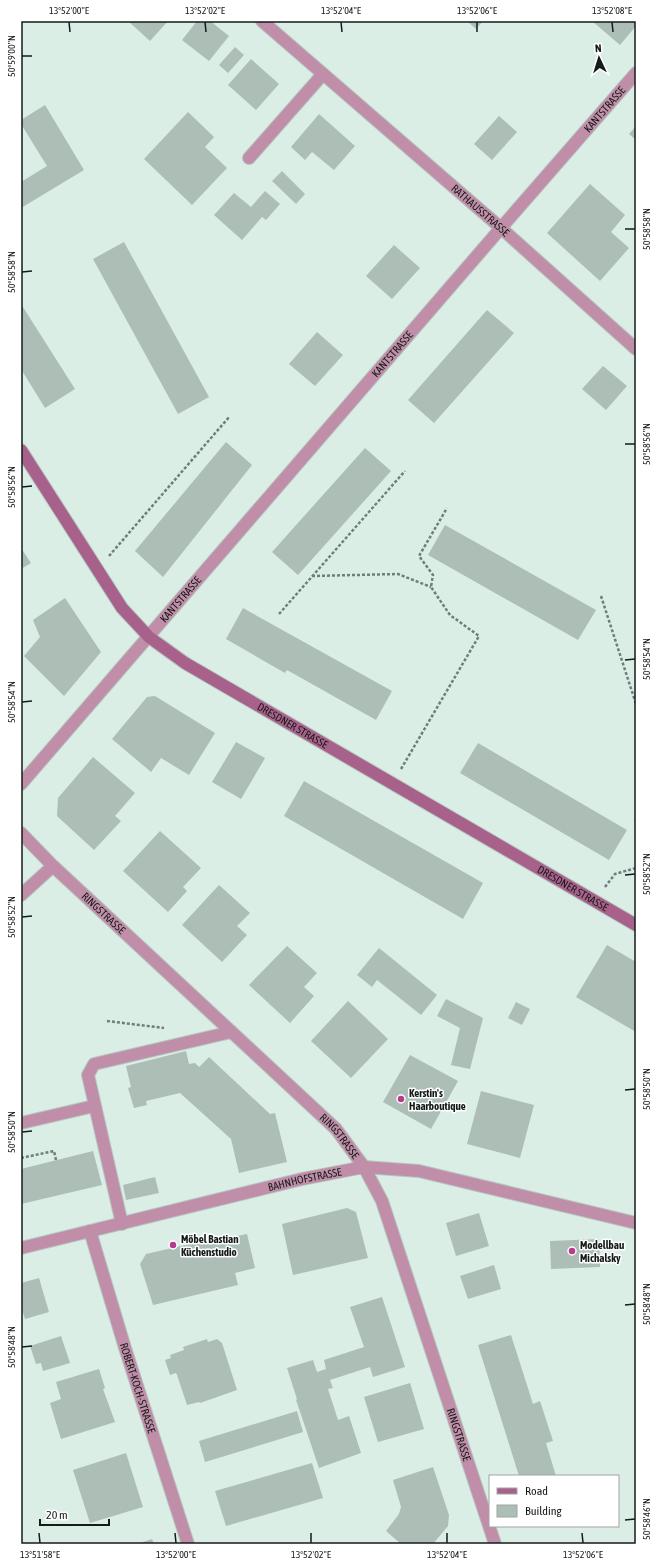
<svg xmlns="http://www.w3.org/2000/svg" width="657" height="1565" viewBox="0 0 657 1565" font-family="'Asap Condensed',sans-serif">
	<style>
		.building { fill: #acbeb6 }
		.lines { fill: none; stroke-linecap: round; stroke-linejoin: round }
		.lane-casing { stroke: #b6c8c1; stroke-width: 14 }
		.street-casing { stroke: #b6c8c1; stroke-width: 14 }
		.secondary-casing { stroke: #b6c8c1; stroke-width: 14 }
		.path { stroke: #707d78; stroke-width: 2.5; stroke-dasharray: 3 2; stroke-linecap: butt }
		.lane { stroke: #c08ea9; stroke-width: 12 }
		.street { stroke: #c08ea9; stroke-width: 12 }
		.secondary { stroke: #a8618a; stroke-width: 12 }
		.ticks { fill: none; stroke: #141b18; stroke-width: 1.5 }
		.poi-dot { fill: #b93c8c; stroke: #fff; stroke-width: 1.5 }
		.labels { text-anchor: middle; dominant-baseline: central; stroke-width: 3; stroke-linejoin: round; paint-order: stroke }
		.street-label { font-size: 11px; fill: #141b18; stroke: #fff }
		.poi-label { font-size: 11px; font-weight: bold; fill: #141b18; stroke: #fff; text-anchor: start }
		.neatline { fill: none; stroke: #141b18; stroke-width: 1.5 }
		.ticks-label { font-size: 10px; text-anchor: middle; fill: #141b18 }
	</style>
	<rect width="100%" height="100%" fill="#daeee6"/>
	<!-- building -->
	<path class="building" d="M128 21H168L150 41Z
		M197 21H210L229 36 209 61 182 40Z
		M467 21H483L476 29Z
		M592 21H636V26L620 45Z
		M235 47 244 55 228 73 219 65Z
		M251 59 279 84 256 110 228 85Z
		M45 105 84 170 21 208V182L47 166 21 124V120Z
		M188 112 214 137 205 147 227 168 192 205 144 159Z
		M319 114 355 146 334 170 312 152 305 160 291 147Z
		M499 116 517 132 492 160 474 144Z
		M636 126V140L629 134Z
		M282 171 305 194 296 204 272 181Z
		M590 184 625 215 611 232 629 248 600 281 547 233Z
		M265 191 280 204 266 220 262 217 242 240 214 215 234 193 251 207Z
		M124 242 209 397 178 414 93 259Z
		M394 245 420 268 392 299 366 276Z
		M21 304 75 389 45 408 21 369Z
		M487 310 514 333 434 423 408 400Z
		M317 332 343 355 315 386 289 364Z
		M603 366 627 386 606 410 582 389Z
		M226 442 252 465 163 577 135 551Z
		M365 448 391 471 298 575 272 552Z
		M445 525 596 610 578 640 428 555Z
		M21 548 31 563 21 569Z
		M65 598 101 652 64 696 24 656 40 637 33 620Z
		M243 608 392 691 376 720 287 670 285 673 226 639Z
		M155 696 215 733 189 775 161 758 151 772 112 739 147 697Z
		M236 742 265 758 241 799 212 782Z
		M478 743 627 830 609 860 460 773Z
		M93 757 135 793 115 816 121 821 94 850 57 816 58 798Z
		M304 781 483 883 463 919 284 816Z
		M160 831 201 868 183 887 187 891 168 912 123 871Z
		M219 885 250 913 237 926 247 935 222 962 182 925Z
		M607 945 636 962V1032L576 997Z
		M287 946 317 973 304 987 314 996 290 1023 249 985Z
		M379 948 437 995 421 1015 377 980 372 987 357 975Z
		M446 999 483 1018 470 1069 451 1065 460 1028 437 1016Z
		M348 1001 388 1039 351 1078 311 1041Z
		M516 1002 530 1009 522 1025 508 1018Z
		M186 1051 189 1064 195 1063 199 1067 209 1057 270 1114 275 1113 287 1162 239 1173 231 1139 180 1093 146 1101 147 1105 134 1108 128 1088 131 1087 126 1066Z
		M410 1055 458 1081 431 1129 383 1102Z
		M481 1091 534 1105 520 1158 467 1144Z
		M93 1151 102 1185 21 1204V1169Z
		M155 1177 159 1193 126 1200 123 1185Z
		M347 1208 356 1212 368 1258 293 1275 282 1224Z
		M479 1213 489 1246 456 1256 446 1223Z
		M247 1234 255 1268 235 1273 238 1285 153 1305 140 1264 146 1254 216 1238V1240Z
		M599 1239 600 1267 551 1269 550 1241Z
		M494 1265 501 1289 468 1299 460 1276Z
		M39 1278 49 1312 25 1319 21 1306V1283Z
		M382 1297 405 1367 373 1377 370 1367 330 1380 333 1388 328 1389 338 1420 349 1416 361 1453 319 1468 296 1400 297 1399 287 1368 313 1360 317 1372 326 1369 324 1360 364 1347 350 1307Z
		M511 1335 533 1404 540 1401 553 1441 546 1443 556 1476H519L478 1345Z
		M61 1336 70 1363 43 1371 41 1363 36 1364 30 1346Z
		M207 1339 208 1342 217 1339 222 1343 237 1390 200 1403 199 1402 187 1405 177 1375 176 1373 170 1375 165 1360 171 1358 170 1355 184 1350 183 1347Z
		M99 1369 105 1388 103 1389 115 1422 61 1439 50 1403 61 1399 56 1382Z
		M410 1383 424 1429 378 1442 364 1397Z
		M297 1411 303 1432 205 1462 199 1441Z
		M126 1453 143 1507 90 1523 73 1470Z
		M312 1463 323 1498 226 1526 215 1491Z
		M433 1467 449 1515 448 1526 433 1544H401L386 1531 399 1514 401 1507 393 1480Z
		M152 1539 154 1544H137Z"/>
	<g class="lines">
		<defs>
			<path id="lane" d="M21 895 53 866
				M21 1123 94 1106
				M122 1224 88 1075 94 1064 231 1032"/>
			<g id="street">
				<path id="s1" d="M262 21 501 228 636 349"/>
				<path d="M249 158 323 74"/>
				<path id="s2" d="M21 784 501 228 636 73"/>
				<path id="s3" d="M21 833 53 866 336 1129 364 1167 382 1201 495 1544"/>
				<path id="s4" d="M90 1231 125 1348 188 1544"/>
				<path id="s5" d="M21 1248 302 1179 364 1167 419 1171 636 1223"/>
			</g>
			<g id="secondary">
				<path id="s6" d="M21 450 122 608 149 637 185 663 636 925"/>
			</g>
		</defs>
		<!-- lane casing -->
		<use href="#lane" class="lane-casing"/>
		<!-- street casing -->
		<use href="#street" class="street-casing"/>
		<!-- secondary casing -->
		<use href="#secondary" class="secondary-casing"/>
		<!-- path -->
		<path class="path" d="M109 556 230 416
			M312 576 398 574 431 587
			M601 596 636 704
			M279 614 405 471
			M401 769 479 636 450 615 431 587 433 575 419 556 447 508
			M635 821 636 820
			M605 887 615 874 636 868
			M107 1021 164 1028
			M21 1158 54 1151 56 1160"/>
		<!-- lane -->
		<use href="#lane" class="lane"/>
		<!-- street -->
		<use href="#street" class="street"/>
		<!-- secondary -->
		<use href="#secondary" class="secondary"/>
	</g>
	<!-- ticks -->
	<path class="ticks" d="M69 22 70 32M205 22 206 32M341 22 342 32M477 22V32M612 22 613 32M22 56H32M625 229H635M22 272 32 271M625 444H635M22 487 32 486M625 660 635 659M22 702 32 701M625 875 635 874M22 917 32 916M625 1090 635 1089M22 1132 32 1131M625 1305 635 1304M22 1347 32 1346M625 1520 635 1519M39 1533 40 1543M175 1533 176 1543M311 1533V1543M447 1533V1543M582 1533 583 1543"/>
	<!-- markers -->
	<g class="poi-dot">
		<circle cx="401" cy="1099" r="4"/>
		<circle cx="173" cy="1245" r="4"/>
		<circle cx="572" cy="1251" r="4"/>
	</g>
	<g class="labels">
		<!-- street labels -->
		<g class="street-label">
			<text stroke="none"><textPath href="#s2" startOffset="892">KANTSTRASSE</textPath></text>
			<text stroke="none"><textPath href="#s1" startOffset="289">RATHAUSSTRASSE</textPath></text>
			<text stroke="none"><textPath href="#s2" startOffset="568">KANTSTRASSE</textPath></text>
			<text stroke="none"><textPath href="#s2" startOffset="244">KANTSTRASSE</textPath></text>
			<text stroke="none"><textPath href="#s6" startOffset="396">DRESDNER STRASSE</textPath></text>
			<text stroke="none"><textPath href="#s6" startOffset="720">DRESDNER STRASSE</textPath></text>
			<text stroke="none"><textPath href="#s3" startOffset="115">RINGSTRASSE</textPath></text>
			<text stroke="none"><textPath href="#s3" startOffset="440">RINGSTRASSE</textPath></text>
			<text stroke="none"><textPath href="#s5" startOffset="292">BAHNHOFSTRASSE</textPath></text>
			<text stroke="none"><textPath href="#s4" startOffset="164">ROBERT-KOCH-STRASSE</textPath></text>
			<text stroke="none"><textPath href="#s3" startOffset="764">RINGSTRASSE</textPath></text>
		</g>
		<!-- poi labels -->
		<g class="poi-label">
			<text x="409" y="1093">Kerstin's<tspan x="409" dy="13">Haarboutique</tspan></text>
			<text x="181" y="1239">Möbel Bastian<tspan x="181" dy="13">Küchenstudio</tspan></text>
			<text x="580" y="1245">Modellbau<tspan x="580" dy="13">Michalsky</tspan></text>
		</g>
	</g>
	<!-- border -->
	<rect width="657" height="1565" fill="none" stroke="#ffffff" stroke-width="44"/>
	<!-- legend -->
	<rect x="489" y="1475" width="130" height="52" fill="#ffffff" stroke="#a1a4a3"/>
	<rect x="497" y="1488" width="20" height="6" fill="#a8618a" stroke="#a1a4a3"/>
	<text x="525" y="1495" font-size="12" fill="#141b18">Road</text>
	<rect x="497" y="1505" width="20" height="12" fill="#acbeb6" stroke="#a1a4a3"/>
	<text x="525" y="1515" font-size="12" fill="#141b18">Building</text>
	<!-- north arrow -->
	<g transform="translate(599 58) rotate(356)" stroke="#ffffff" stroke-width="3" paint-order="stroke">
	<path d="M0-3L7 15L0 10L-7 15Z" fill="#141b18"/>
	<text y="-6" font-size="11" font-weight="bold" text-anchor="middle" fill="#141b18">N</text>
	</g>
	<!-- scale -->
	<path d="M40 1519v6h69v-6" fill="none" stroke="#141b18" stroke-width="2"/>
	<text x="46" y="1519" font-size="12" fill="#141b18" stroke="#ffffff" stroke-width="3" paint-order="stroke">20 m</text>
	<rect x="22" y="22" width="613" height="1521" class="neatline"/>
	<g class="ticks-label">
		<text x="69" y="14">13°52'00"E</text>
		<text x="205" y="14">13°52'02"E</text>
		<text x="341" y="14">13°52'04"E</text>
		<text x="477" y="14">13°52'06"E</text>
		<text x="612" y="14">13°52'08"E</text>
		<text transform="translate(11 56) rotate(-90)" y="4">50°59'00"N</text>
		<text transform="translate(646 229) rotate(-90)" y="4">50°58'58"N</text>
		<text transform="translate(11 272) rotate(-90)" y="4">50°58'58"N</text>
		<text transform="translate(646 444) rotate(-90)" y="4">50°58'56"N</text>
		<text transform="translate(11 487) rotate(-90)" y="4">50°58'56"N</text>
		<text transform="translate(646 659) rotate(-90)" y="4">50°58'54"N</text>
		<text transform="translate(11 702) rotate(-90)" y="4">50°58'54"N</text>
		<text transform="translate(646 874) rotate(-90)" y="4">50°58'52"N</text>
		<text transform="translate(11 917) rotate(-90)" y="4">50°58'52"N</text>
		<text transform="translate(646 1089) rotate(-90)" y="4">50°58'50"N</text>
		<text transform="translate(11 1132) rotate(-90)" y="4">50°58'50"N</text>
		<text transform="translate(646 1304) rotate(-90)" y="4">50°58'48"N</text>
		<text transform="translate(11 1347) rotate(-90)" y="4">50°58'48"N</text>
		<text transform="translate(646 1519) rotate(-90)" y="4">50°58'46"N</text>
		<text x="40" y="1558">13°51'58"E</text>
		<text x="176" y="1558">13°52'00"E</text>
		<text x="311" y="1558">13°52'02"E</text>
		<text x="447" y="1558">13°52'04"E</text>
		<text x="583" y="1558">13°52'06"E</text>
	</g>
</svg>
